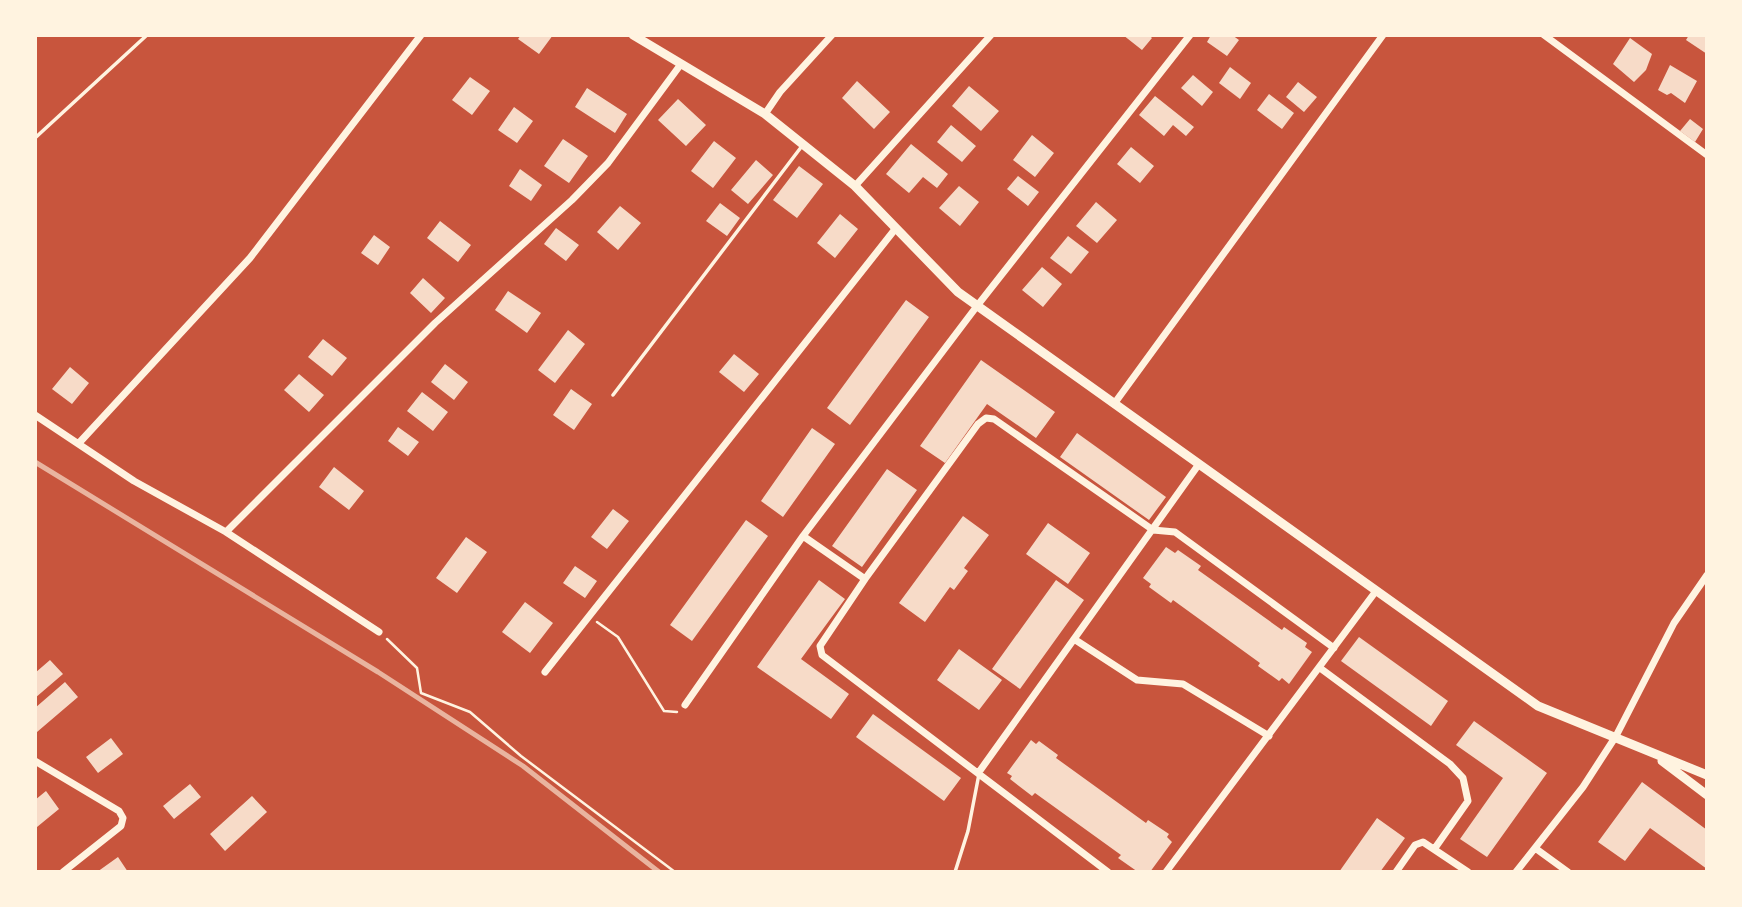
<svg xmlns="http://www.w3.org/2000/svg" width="1742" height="907" viewBox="0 0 1742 907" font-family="'Golos Text',sans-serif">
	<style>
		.building { fill: #f7dbc8 }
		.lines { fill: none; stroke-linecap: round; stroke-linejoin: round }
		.path { stroke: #fff3e0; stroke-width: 2.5 }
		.service { stroke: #fff3e0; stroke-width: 3.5 }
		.minor { stroke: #fff3e0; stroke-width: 7 }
		.tertiary { stroke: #fff3e0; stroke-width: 9 }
		.rail { stroke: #e9b49f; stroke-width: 5 }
	</style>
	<rect width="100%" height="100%" fill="#c8553d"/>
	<!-- building -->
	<path class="building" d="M521 35H553L539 54 518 39Z
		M1123 35H1149L1152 38 1142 50Z
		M1211 35H1232L1239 40 1227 56 1207 42Z
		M1689 35H1707V54L1686 40Z
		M1630 38 1652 54 1646 70 1634 82 1613 64Z
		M1670 65 1697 81 1685 103 1671 93 1667 95 1658 90Z
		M1230 67 1251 83 1240 99 1219 83Z
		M1193 75 1213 92 1202 106 1181 88Z
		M470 77 490 91 472 115 452 100Z
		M857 81 890 112 874 129 842 98Z
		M1298 82 1317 97 1304 112 1286 97Z
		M969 86 999 111 981 131 952 106Z
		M587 88 627 114 615 133 575 107Z
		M1269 94 1294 113 1282 129 1257 110Z
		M1155 96 1194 127 1186 136 1173 125 1164 136 1139 115Z
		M678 99 706 125 686 146 658 120Z
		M514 107 533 121 517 143 498 130Z
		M1690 119 1703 129 1695 142 1680 131Z
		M951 125 976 146 962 162 937 142Z
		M1032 135 1054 153 1035 177 1013 160Z
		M563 139 588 156 569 183 544 166Z
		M714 141 736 158 713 188 691 171Z
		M911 144 948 174 937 188 923 177 909 193 886 174Z
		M1131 147 1154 166 1140 183 1117 164Z
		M756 160 773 175 748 204 731 190Z
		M799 166 823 184 797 218 773 200Z
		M520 169 542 185 531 201 509 186Z
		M1018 176 1039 192 1028 206 1007 189Z
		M959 186 979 202 960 226 939 208Z
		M1096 202 1117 220 1097 243 1076 226Z
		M720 203 740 218 727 236 706 221Z
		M620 206 641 223 618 250 597 232Z
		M840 214 858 229 835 258 817 243Z
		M440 221 471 245 458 262 427 238Z
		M556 228 579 245 566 261 544 244Z
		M374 235 390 247 378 265 361 253Z
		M1068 236 1089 252 1071 274 1050 258Z
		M1042 267 1062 284 1043 307 1022 290Z
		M423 278 445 298 431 313 410 293Z
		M508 291 541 313 527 333 495 310Z
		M906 300 929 317 850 425 827 408Z
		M568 330 585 344 555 383 538 370Z
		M323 339 347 358 332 376 308 357Z
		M734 354 759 374 744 392 719 372Z
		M981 360 1055 412 1036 438 987 404 945 463 920 446Z
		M445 364 468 382 454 400 431 382Z
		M70 367 89 383 72 404 52 389Z
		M299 374 324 395 309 412 284 390Z
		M571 389 592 404 574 430 553 415Z
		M422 392 448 412 433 431 407 411Z
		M398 427 419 442 408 456 388 441Z
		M812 428 835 444 783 517 761 501Z
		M1077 433 1166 497 1149 520 1060 457Z
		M334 467 364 491 349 510 319 487Z
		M887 469 917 490 862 567 832 546Z
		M613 509 629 521 607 549 591 537Z
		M963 516 989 535 964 568 968 571 954 590 950 587 925 622 899 603Z
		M746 520 768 536 692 641 670 625Z
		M1048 523 1090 553 1068 584 1026 554Z
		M466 537 487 552 457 593 436 578Z
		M1166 547 1175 553 1178 550 1201 566 1198 570 1282 630 1284 627 1307 643 1305 647 1312 652 1289 684 1282 678 1279 681 1258 666 1260 663 1173 600 1171 603 1149 587 1151 584 1143 578Z
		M575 566 597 581 585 598 563 583Z
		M819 580 845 599 801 659 849 694 831 719 757 667Z
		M1056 580 1084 600 1020 689 992 669Z
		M525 602 553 623 530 653 502 632Z
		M1359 637 1448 701 1431 726 1341 661Z
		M959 649 1002 680 979 710 937 680Z
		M50 660 63 674 35 698V673Z
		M65 682 78 697 37 732 35 708Z
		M873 714 961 778 944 801 856 737Z
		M1474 721 1547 773 1487 857 1460 839 1503 778 1456 745Z
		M111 738 123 754 98 773 86 757Z
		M1031 740 1036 744 1039 741 1058 755 1056 758 1146 823 1148 820 1169 834 1167 837 1172 842 1150 872H1138L1118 858 1121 855 1035 793 1032 796 1010 779 1012 776 1007 773Z
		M1642 782 1707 830V869L1650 828 1625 861 1598 842Z
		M190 784 201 797 174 819 163 806Z
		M46 791 59 809 37 827 35 800Z
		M252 796 267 812 225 851 210 834Z
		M1377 818 1405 838 1380 872H1339Z
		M118 857 128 872H97Z"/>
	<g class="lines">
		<!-- path -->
		<path class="path" d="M597 622 618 637 664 711 677 712
			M387 639 417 668 421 693 470 712 521 756 675 872"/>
		<!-- service -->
		<path class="service" d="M35 138 147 35
			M613 395 802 146
			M955 872 968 831 979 774"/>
		<!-- minor -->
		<path class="minor" d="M1544 35 1707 155
			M765 114 780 92 832 35
			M855 186 991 35
			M1114 404 1383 35
			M35 415 134 481 226 532
			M79 443 250 258 421 35
			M803 536 865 579 978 424 986 418 994 419 1153 530 1175 532 1334 648
			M865 579 820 646 822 655 1108 872
			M379 632 226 532 435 323 572 200 608 163 681 64
			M1074 639 1137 680 1183 684 1269 736
			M1320 668 1450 764 1463 778 1468 801 1435 848
			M545 672 896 228
			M685 705 803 536 977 306 1190 35
			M35 761 119 811 123 818 121 826 63 872
			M979 772 1199 464
			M1535 848 1568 872
			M1166 872 1376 591
			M1396 872 1415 845 1423 842 1468 872
			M1516 872 1583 787 1616 736 1674 623 1707 575"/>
		<!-- tertiary -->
		<path class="tertiary" d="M633 35 765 114 855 186 958 292 1538 706 1707 775
			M1662 761 1707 795"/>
		<!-- rail -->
		<path class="rail" d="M35 462 378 672 523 766 659 872"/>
	</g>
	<!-- border -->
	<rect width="1742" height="907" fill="none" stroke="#fff3e0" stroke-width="74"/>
</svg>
